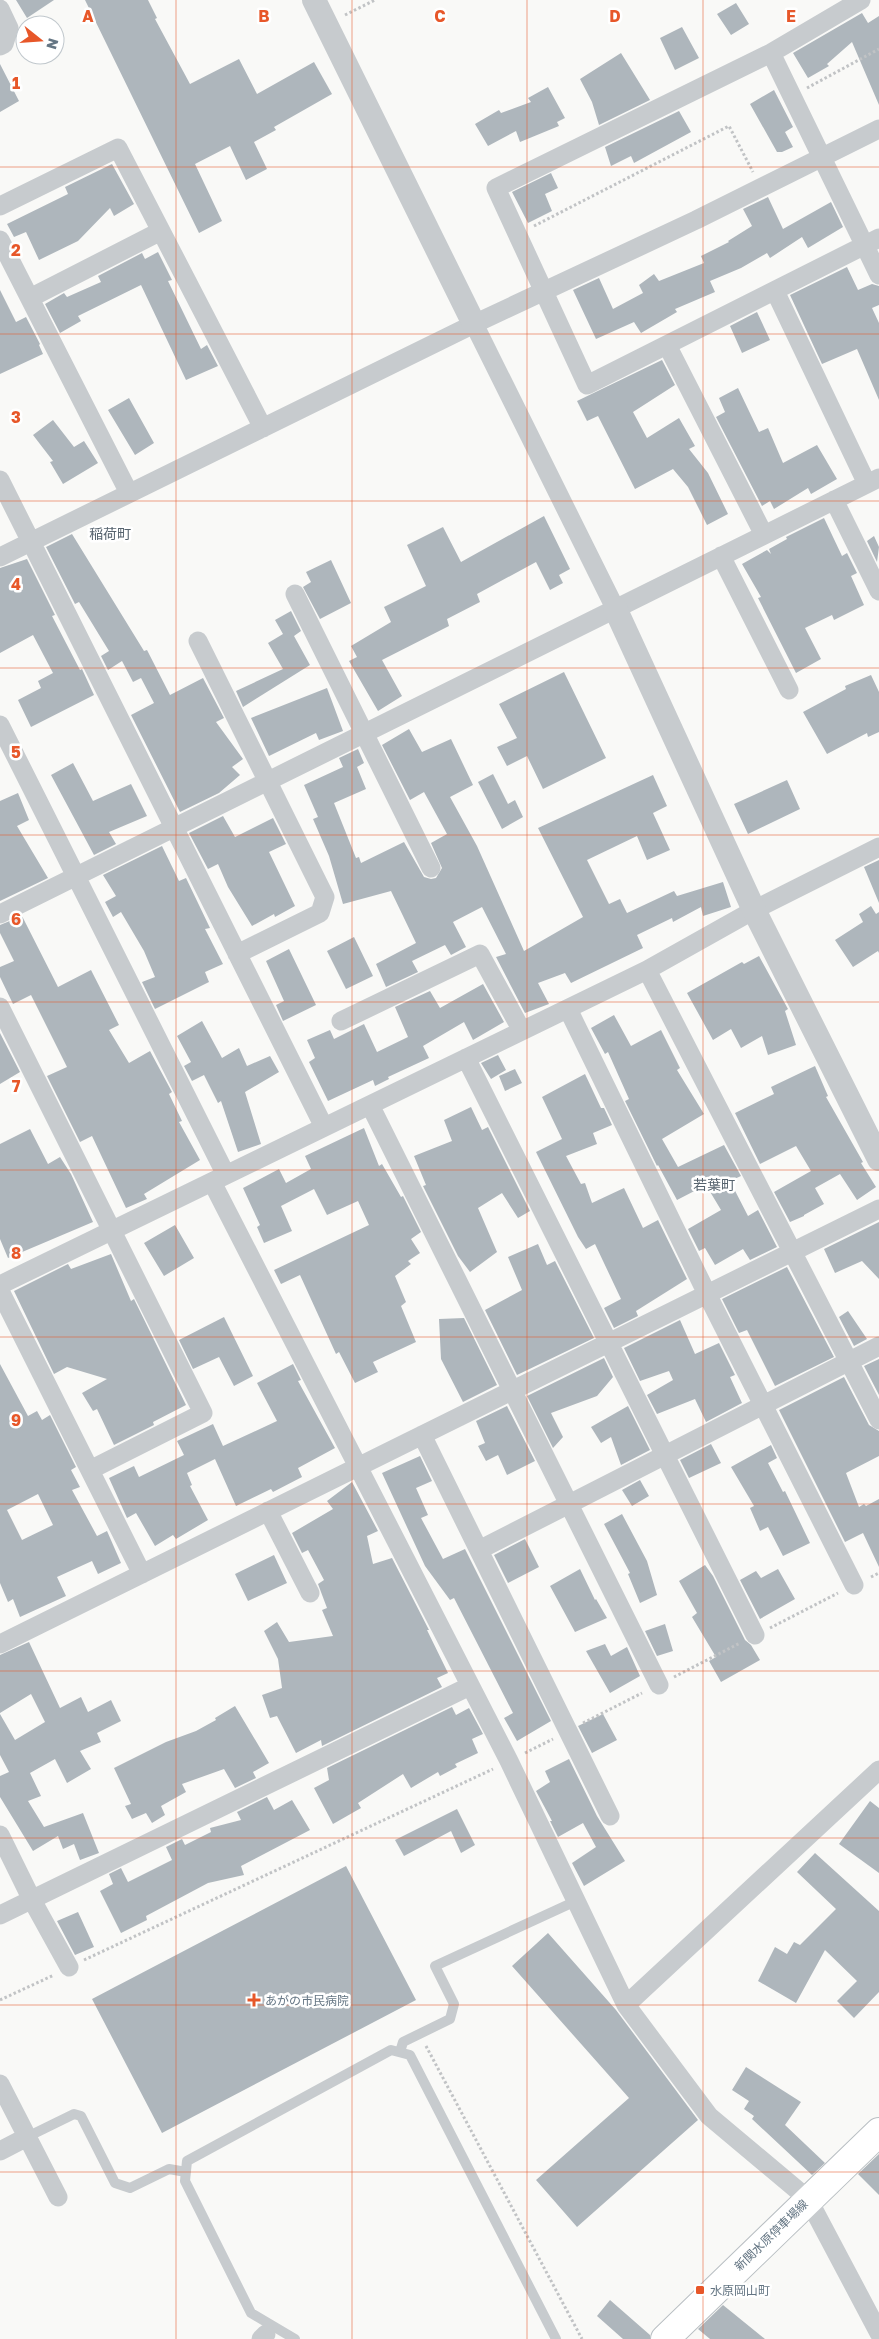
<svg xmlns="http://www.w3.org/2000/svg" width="879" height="2339" viewBox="0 0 879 2339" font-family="'Golos Text','Noto Sans JP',sans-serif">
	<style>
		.building { fill: #aeb6bc; fill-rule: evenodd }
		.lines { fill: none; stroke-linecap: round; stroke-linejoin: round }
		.secondary-casing { stroke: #b9bfc3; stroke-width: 30 }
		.path { stroke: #c1c3c5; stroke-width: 3; stroke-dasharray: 2.5 2.5; stroke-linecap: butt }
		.service { stroke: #c7cbce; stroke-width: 10 }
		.minor { stroke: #c7cbce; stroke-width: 19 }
		.tertiary { stroke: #c7cbce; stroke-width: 24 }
		.secondary { stroke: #fff; stroke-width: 28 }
		.grid { fill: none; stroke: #e75729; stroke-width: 1; stroke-opacity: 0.55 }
		.poi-dot { fill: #e75729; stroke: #fff; stroke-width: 2 }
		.labels { text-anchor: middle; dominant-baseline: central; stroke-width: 5; stroke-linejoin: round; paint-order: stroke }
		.poi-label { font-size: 12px; fill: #647583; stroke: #fff; text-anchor: start }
		.street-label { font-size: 12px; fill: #647583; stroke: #fff }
		.neighbourhood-label { font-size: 14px; fill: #56636e; stroke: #fff }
		.grid-label { font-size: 16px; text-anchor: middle; font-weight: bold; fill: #e75729; stroke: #fff; stroke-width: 5; stroke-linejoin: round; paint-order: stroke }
	</style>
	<rect width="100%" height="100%" fill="#f9f9f7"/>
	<!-- building -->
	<path class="building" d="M16 0H54L27 18Z
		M85 0H148L157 18 155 19 190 84 239 59 257 94 314 62 332 94 274 127 276 130 254 142 267 169 246 180 230 146 195 164 222 221 199 233Z
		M736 3 749 24 731 35 717 14Z
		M862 13 868 23 879 16V105L852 42 827 64 829 66 808 78 793 53Z
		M682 27 699 58 675 70 660 38Z
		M621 53 650 100 599 125 592 102 580 79Z
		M0 64 19 101 0 112Z
		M548 87 565 118 557 122 559 126 520 142 516 131 488 146 475 124 499 110 501 113 531 102 528 98Z
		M774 90 793 127 785 132 793 147 782 152H777L750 104Z
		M679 111 691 132 634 163 631 156 611 166 605 147Z
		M112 164 134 204 114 216 110 208 78 241 39 260 26 232 14 237 7 224 68 194 65 187Z
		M551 173 558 188 545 194 552 211 528 223 512 192Z
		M768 197 783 229 831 202 843 227 808 248 802 237 770 258 767 253 741 268 710 281 715 292 675 309 677 312 641 333 634 322 596 339 573 290 599 278 613 309 643 293 639 285 654 274 659 281 704 263 701 256 729 242 728 241 752 226 743 209Z
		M158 252 172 280 168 281 201 349 207 345 218 366 186 380 141 285 78 316 81 321 60 333 45 304 64 293 67 297 101 282 98 276 142 253 145 259Z
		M847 267 858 290 872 284 879 286V305L872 308 879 323V400L857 349 822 364 790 295Z
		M0 290 16 322 26 317 40 344 39 345 43 354 0 374Z
		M757 312 770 340 742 353 730 326Z
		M662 360 675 385 633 412 647 438 679 418 695 446 689 449 708 473 728 514 707 525 688 487 673 469 635 489 598 416 587 421 577 401Z
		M738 388 759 432 768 428 783 463 817 445 837 479 811 494 808 488 774 509 770 501 762 506 716 417 725 412 719 398Z
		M129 398 154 443 135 455 108 410Z
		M53 420 74 447 84 441 98 463 63 484 50 462 53 461 33 435Z
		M544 516 570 569 559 575 563 583 550 590 536 562 477 594 480 602 447 619 449 626 382 660 402 696 378 711 349 661 357 657 351 646 391 622 384 607 426 586 407 545 443 527 461 562Z
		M824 518 842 556 847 553 857 573 851 576 864 605 834 620 832 615 805 628 821 659 796 673 758 598 761 597 742 564 767 550 771 554 769 549 787 539 786 537Z
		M72 534 144 651 147 650 170 695 203 678 224 718 216 722 243 759 232 767 240 775 219 793 180 812 131 715 154 703 141 678 133 682 122 661 108 670 101 656 109 651 79 602 75 604 46 547Z
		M874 536 879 547 877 562 867 541Z
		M27 559 55 615 52 616 80 670 82 669 94 695 31 727 18 700 41 688 38 681 53 673 33 635 0 653V568Z
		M331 560 351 603 320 619 303 587 311 582 306 572Z
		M291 611 301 631 294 636 310 665 243 707 236 691 283 669 268 643 283 634 275 620Z
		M564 672 606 758 543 789 527 756 507 766 497 747 517 738 499 704Z
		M871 675 879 692V732L868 737 867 733 827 754 803 712 846 689 845 686Z
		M327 688 343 731 319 740 316 733 269 756 251 718Z
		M409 729 422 752 451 739 473 785 450 797 477 846 524 951 583 917 538 828 653 775 667 806 653 813 670 850 647 860 637 836 587 860 609 904 620 899 627 913 674 891 677 896 723 882 731 907 703 916 701 907 673 922 672 918 637 935 643 948 571 983 565 973 538 983 549 1004 525 1013 496 957 506 954 482 907 453 922 466 947 451 955 445 945 412 961 418 972 386 987 376 964 416 943 391 891 343 904 329 856 313 819 318 817 304 785 343 767 339 758 358 749 364 763 357 767 366 789 334 803 356 858 359 857 361 863 404 842 424 877 431 879 436 878 442 868 431 843 447 834 424 792 410 800 382 745Z
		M73 763 93 801 131 784 147 816 109 832 116 844 94 855 51 775Z
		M493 774 508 804 515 800 523 817 502 829 478 782Z
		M787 780 800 809 748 834 734 804Z
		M18 793 29 820 17 826 48 878 0 901V801Z
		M223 816 235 837 273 818 286 844 269 852 295 906 275 917 274 914 252 926 228 887 218 864 208 869 189 833Z
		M162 846 179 881 186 878 210 928 205 929 223 964 205 972 209 982 155 1009 142 982 155 977 144 951 121 912 113 917 105 902 116 896 103 875Z
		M879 860V903L864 867Z
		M871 906 876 914 879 912V953L878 951 853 967 835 940 863 922 859 914Z
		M22 916 58 987 91 970 119 1025 109 1030 129 1063 150 1051 172 1092 169 1094 182 1121 179 1122 200 1160 144 1194 147 1199 126 1208 92 1136 80 1142 47 1076 67 1067 31 995 13 1004 0 977V967L14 961 0 933V925Z
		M354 937 373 976 346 989 327 951Z
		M289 949 316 1005 283 1021 276 1005 284 1001 266 961Z
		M759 956 788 1009 785 1011 796 1045 768 1055 762 1036 741 1048 731 1029 713 1040 687 993 742 962 744 964Z
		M483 984 504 1022 473 1040 464 1022 423 1046 429 1058 388 1077 389 1079 375 1086 373 1080 328 1101 309 1062 315 1058 307 1040 330 1030 334 1039 364 1024 377 1052 408 1037 395 1007 430 991 440 1008Z
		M614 1015 631 1046 661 1030 680 1068 677 1070 704 1114 662 1139 678 1167 724 1145 741 1176 730 1181 748 1216 758 1210 777 1247 750 1260 743 1249 715 1265 705 1248 699 1251 688 1229 721 1210 706 1185 677 1200 658 1165 657 1166 625 1101 629 1099 608 1052 605 1054 591 1028Z
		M202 1021 222 1058 239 1048 247 1066 270 1056 279 1072 245 1092 261 1144 238 1152 221 1101 218 1103 204 1075 192 1081 184 1066 191 1062 177 1036Z
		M0 1033 20 1072 0 1084Z
		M498 1055 506 1070 491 1079 481 1063Z
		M815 1066 828 1096 826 1097 863 1162 861 1163 876 1187 857 1200 840 1174 815 1188 824 1204 804 1215V1216L790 1222 774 1192 811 1171 796 1146 760 1164 735 1113 774 1094 771 1087Z
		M515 1069 522 1083 505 1091 499 1076Z
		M585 1074 601 1108H604L612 1125 593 1133 597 1144 566 1156 581 1184 585 1183 592 1203 624 1188 643 1228 658 1220 687 1279 636 1311 638 1316 614 1328 604 1308 621 1299 595 1244 586 1249 578 1237 536 1152 562 1139 542 1097Z
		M471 1107 482 1130 488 1127 530 1211 518 1218 502 1193 478 1208 497 1252 470 1272 458 1256 423 1186 426 1185 414 1156 452 1141 444 1120Z
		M364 1128 379 1166 382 1164 401 1197 403 1196 421 1232 411 1239 420 1253 408 1261 411 1264 395 1276 406 1302 401 1306 416 1342 373 1362 378 1372 355 1383 339 1352 336 1354 300 1275 281 1284 274 1270 369 1225 358 1201 327 1215 314 1189 281 1206 292 1231 264 1243 257 1227 260 1225 243 1188 279 1169 286 1183 311 1169 305 1156Z
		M30 1129 48 1164 60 1157 71 1174 93 1222 8 1258 0 1239V1144Z
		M879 1222V1279L862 1261 835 1273 824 1249Z
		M175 1225 194 1258 164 1276 144 1243Z
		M538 1244 547 1265 555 1261 594 1338 517 1375 485 1310 522 1290 508 1257Z
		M111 1254 131 1301 134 1299 186 1405 153 1422 154 1425 114 1445 97 1409 93 1411 82 1393 107 1379 67 1367 54 1374 14 1291 68 1264 71 1269Z
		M787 1267 834 1357 775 1386 747 1330 739 1333 722 1299Z
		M848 1311 867 1339 854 1346 839 1317Z
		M224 1317 253 1376 234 1386 219 1357 193 1369 179 1340Z
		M464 1318 497 1385 463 1402 441 1359 439 1319Z
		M680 1320 695 1354 719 1343 735 1375 730 1377 742 1403 706 1422 695 1399 657 1414 647 1395 673 1380 669 1371 640 1381 624 1348Z
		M604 1358 613 1377 597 1396 551 1413 563 1437 553 1448 527 1396Z
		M879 1359V1395L864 1366Z
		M0 1364 28 1416 37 1411 42 1420 50 1415 76 1467 71 1470 80 1487 72 1490 97 1536 107 1531 121 1563 98 1574 92 1561 57 1577 66 1596 20 1617 13 1599 8 1602 0 1583ZM38 1494 53 1525 22 1540 7 1510Z
		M293 1364 301 1380 298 1381 335 1448 298 1468 302 1477 273 1492 271 1489 236 1506 215 1459 187 1473 192 1485 190 1486 208 1520 176 1539 173 1535 155 1546 136 1513 127 1518 109 1478 134 1466 139 1477 184 1455 177 1441 213 1424 223 1446 277 1421 257 1383Z
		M844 1377 869 1425 879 1431V1456L846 1473 859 1507 864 1504 866 1506 879 1499V1567L863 1533 845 1542 779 1410Z
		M507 1406 535 1461 507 1475 498 1455 486 1461 478 1446 485 1443 476 1421Z
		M628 1406 650 1450 621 1465 611 1437 601 1443 591 1427Z
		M711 1444 721 1463 689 1478 680 1460Z
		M771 1445 777 1458 768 1463 783 1492 785 1491 810 1543 783 1556 768 1527 760 1531 750 1508 754 1506 731 1467Z
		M420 1456 432 1481 416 1488 428 1515 421 1518 443 1559 465 1549 551 1721 517 1741 504 1718 513 1713 454 1598 450 1600 425 1566 382 1473Z
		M640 1480 649 1496 632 1506 622 1490Z
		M352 1482 378 1531 367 1536 373 1564 392 1558 429 1630H427L448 1673 437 1678 442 1687 322 1746 321 1740 296 1753 277 1716 270 1718 262 1695 282 1688 278 1659 264 1631 277 1622 289 1642 333 1636 322 1610 327 1608 318 1584 324 1580 308 1550 302 1553 292 1533 333 1509 327 1501Z
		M622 1514 647 1561 657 1595 640 1603 628 1574 630 1573 604 1524Z
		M525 1539 539 1567 508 1583 494 1555Z
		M274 1555 287 1583 248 1601 235 1574Z
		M705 1565 713 1576 745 1640 751 1645 760 1660 721 1682 709 1661 716 1657 692 1617 697 1613 679 1581Z
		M580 1569 595 1600 596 1599 607 1618 575 1632 550 1586Z
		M778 1569 795 1599 760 1619 740 1580 756 1571 761 1578Z
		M665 1624 673 1651 657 1656 645 1631Z
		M29 1642 60 1708 81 1697 88 1712 111 1700 121 1721 97 1733 101 1742 80 1751 91 1769 67 1783 55 1759 30 1773 41 1796 28 1801 44 1827 83 1813 99 1853 80 1860 74 1844 63 1849 58 1836 33 1851 0 1797V1776L9 1772 0 1755V1714L15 1740 45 1722 31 1694 0 1713V1655Z
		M605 1644 611 1656 627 1647 640 1676 610 1693 586 1651Z
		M235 1706 269 1763 253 1772 256 1778 235 1788 224 1769 182 1784 186 1792 161 1806 165 1815 152 1823 146 1813 132 1819 125 1806 131 1804 114 1768 166 1742 196 1731 216 1720 215 1718Z
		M452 1707 456 1715 469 1708 483 1734 472 1739 478 1753 455 1764 457 1767 440 1776 438 1772 411 1788 403 1774 358 1803 361 1808 333 1824 314 1788 329 1780 327 1768Z
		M603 1714 617 1740 592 1753 578 1726Z
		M569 1759 597 1816 625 1861 584 1886 572 1863 596 1847 583 1823 558 1837 550 1821H552L536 1791 550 1782 545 1771Z
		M267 1797 274 1810 292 1800 310 1830 241 1866 244 1875 208 1883 146 1916 147 1920 121 1933 100 1891 113 1884 109 1874 121 1868 128 1882 172 1860 166 1847 182 1839 185 1845 211 1832 210 1828 241 1820 237 1812Z
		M870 1801 879 1808V1873L839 1844Z
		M457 1809 475 1845 461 1853 451 1831 404 1856 395 1840Z
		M815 1853 879 1911V1992L854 2018 837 2001 857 1981 825 1950 796 2003 758 1981 775 1947 787 1954 794 1942 800 1945 836 1909 797 1872Z
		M346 1866 416 2000 162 2133 92 1999Z
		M78 1912 94 1947 75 1955 57 1921Z
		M548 1933 616 2010 698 2120 577 2227 536 2180 629 2098 512 1966Z
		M746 2067 801 2102 785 2125 825 2163 812 2175 752 2119 754 2116 744 2109 749 2101 732 2090Z
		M879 2154V2195L858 2174Z
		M610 2300 650 2335V2339H623L597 2316Z
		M723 2305 765 2339H710L698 2329Z"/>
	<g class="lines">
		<defs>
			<path id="secondary" d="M665 2339 879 2132"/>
		</defs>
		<!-- secondary casing -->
		<use href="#secondary" class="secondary-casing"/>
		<!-- path -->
		<path class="path" d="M345 15 375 0
			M807 88 879 49
			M534 226 729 126 753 172
			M871 1577 879 1573
			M770 1628 838 1593
			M674 1677 740 1643
			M583 1723 642 1693
			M525 1753 553 1739
			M84 1960 493 1769
			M0 2000 54 1975
			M426 2046 582 2339"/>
		<!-- service -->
		<path class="service" d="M400 2052 403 2042 450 2019 454 2004 435 1966 576 1901
			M27 2137 74 2114 81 2116 115 2183 130 2188 169 2169 186 2172
			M295 2339 251 2313 185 2181 187 2161 391 2050 410 2055 556 2339"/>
		<!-- minor -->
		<path class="minor" d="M861 0 771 53 496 188 587 385 879 238
			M0 9 9 28 4 44 0 46
			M771 53 879 275
			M0 206 118 148 263 428
			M0 240 129 493
			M775 291 867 484
			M30 298 161 231
			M474 324 615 608
			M667 345 764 535
			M0 480 324 1127
			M834 500 879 591
			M721 556 789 690
			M0 557 474 324 696 220 879 129
			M295 594 431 868
			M198 641 325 897 320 913 237 954
			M0 725 226 1175
			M0 914 879 478
			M647 970 879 1420
			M0 1007 203 1413 90 1470
			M568 1009 707 1294 854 1585
			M341 1021 480 954 522 1031
			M466 1058 755 1635
			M370 1105 659 1685
			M212 1182 509 1761 626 2005 709 2116 808 2199 879 2333
			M0 1285 647 970 754 910 879 847
			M0 1291 142 1574
			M422 1435 610 1816
			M268 1511 310 1593
			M479 1550 879 1346
			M0 1644 879 1209
			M0 1835 32 1900 69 1967
			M0 1915 470 1686
			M626 2005 879 1770
			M0 2084 58 2197
			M0 2151 27 2137
			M261 2339 266 2334"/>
		<!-- tertiary -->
		<path class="tertiary" d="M314 0 474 324
			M615 608 754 910 879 1159"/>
		<!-- secondary -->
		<use href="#secondary" class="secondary"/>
	</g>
	<!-- grid -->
	<path class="grid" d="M176 0V2339M352 0V2339M527 0V2339M703 0V2339M0 167H879M0 334H879M0 501H879M0 668H879M0 835H879M0 1002H879M0 1170H879M0 1337H879M0 1504H879M0 1671H879M0 1838H879M0 2005H879M0 2172H879"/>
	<!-- markers -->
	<g class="poi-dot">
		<path d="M251.5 1992.5h5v5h5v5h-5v5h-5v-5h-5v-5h5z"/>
		<rect x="695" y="2285" width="10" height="10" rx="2.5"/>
	</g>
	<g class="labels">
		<!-- poi labels -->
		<g class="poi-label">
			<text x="265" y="2000">あがの市民病院</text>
			<text x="710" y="2290">水原岡山町</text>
		</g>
		<!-- street labels -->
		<g class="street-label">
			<text transform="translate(771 2235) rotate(-44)">新関水原停車場線</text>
		</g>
		<!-- neighbourhood labels -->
		<g class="neighbourhood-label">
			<text x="110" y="533">稲荷町</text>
			<text x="714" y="1184">若葉町</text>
		</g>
	</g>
	<g class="grid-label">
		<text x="88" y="22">A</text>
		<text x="264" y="22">B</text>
		<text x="440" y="22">C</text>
		<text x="615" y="22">D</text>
		<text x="791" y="22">E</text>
		<text x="16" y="89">1</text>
		<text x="16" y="256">2</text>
		<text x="16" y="423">3</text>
		<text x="16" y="590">4</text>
		<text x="16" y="758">5</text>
		<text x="16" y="925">6</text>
		<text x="16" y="1092">7</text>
		<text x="16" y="1259">8</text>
		<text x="16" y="1426">9</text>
	</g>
	<!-- north arrow -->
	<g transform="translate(40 40) rotate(107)"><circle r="24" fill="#ffffff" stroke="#c1c8cd"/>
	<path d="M0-4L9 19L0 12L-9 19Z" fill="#e75729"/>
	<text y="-8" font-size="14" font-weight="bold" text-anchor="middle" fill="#647583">N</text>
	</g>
</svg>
